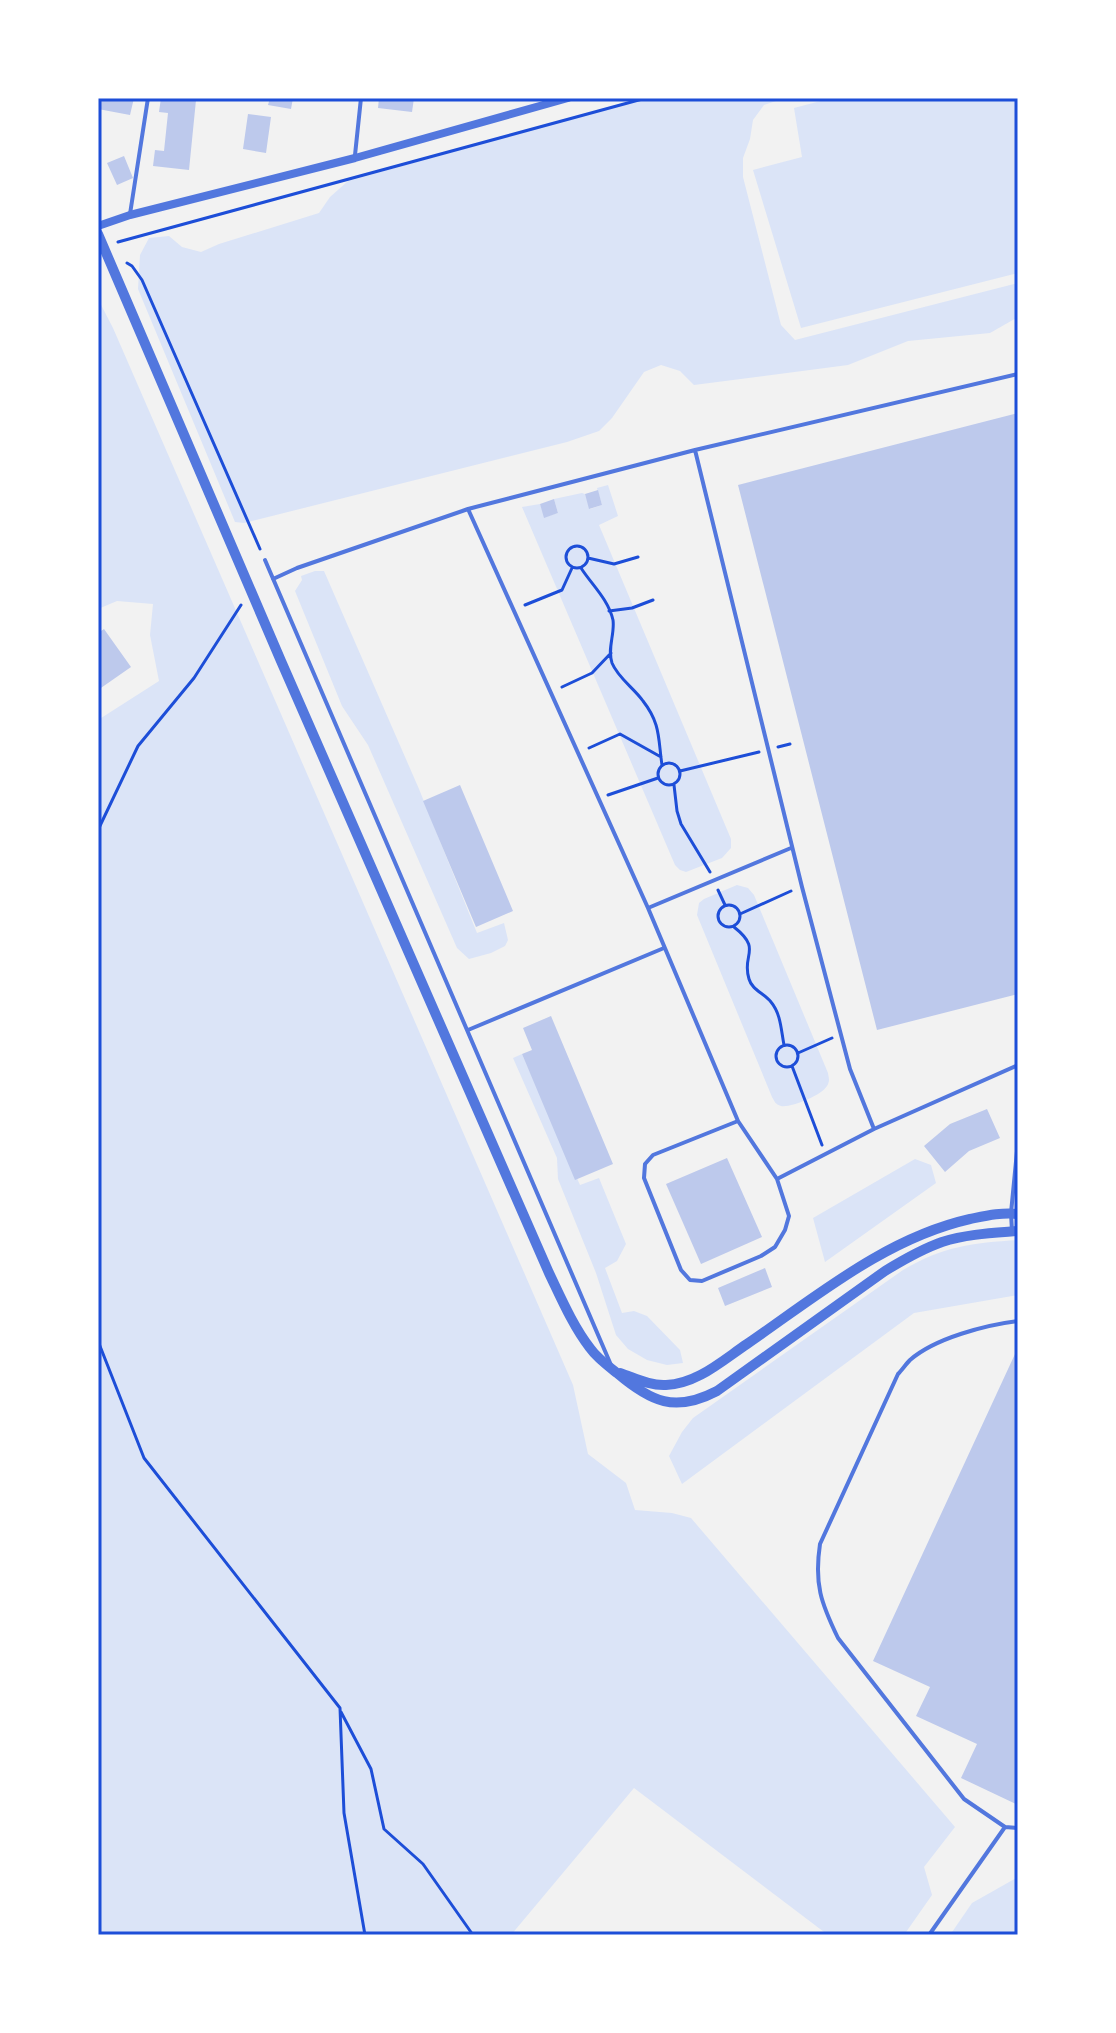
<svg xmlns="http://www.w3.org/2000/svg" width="1116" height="2033" viewBox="0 0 1116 2033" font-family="'Exo 2',sans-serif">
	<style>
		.green { fill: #dbe4f7 }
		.building { fill: #bdc9ec }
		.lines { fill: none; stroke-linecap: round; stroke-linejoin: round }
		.path { stroke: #1d4ed8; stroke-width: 3 }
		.service { stroke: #5277de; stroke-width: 4 }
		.minor { stroke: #5277de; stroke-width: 8 }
		.tertiary { stroke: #5277de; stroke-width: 10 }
		.neatline { fill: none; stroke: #1d4ed8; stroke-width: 3 }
	</style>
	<rect width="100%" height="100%" fill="#f2f2f2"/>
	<!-- green -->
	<path class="green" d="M646 98H793L782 99 764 105 753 120 750 139 743 158V177L781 325 795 340 1018 283V317L990 333 908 341 848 365 694 385 680 371 661 365 644 372 612 418 599 431 567 442 244 523 235 522 138 289 140 255 149 238 169 236 182 247 201 252 219 244 319 213 330 197 348 181Z
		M832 98H1018V273L801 328 753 170 802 157 794 108Z
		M98 299 113 328 573 1385 588 1454 626 1483 635 1510 672 1513 691 1518 955 1827 924 1867 932 1895 904 1935H828L634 1788 511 1935H98V720L159 681 150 635 153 604 117 601 98 609Z
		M608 485 618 516 599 525 731 839V848L722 858 686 872 680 870 675 865 522 507 540 504 545 517 558 513 554 499 582 493 585 494 590 509 602 505 597 488Z
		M315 571H324L419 789 477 933 504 923 508 940 505 946 491 953 469 959 457 948 368 745 342 706 295 591 302 580 301 576Z
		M737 885 748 888 754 895 828 1073C829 1080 830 1080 827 1086 822 1095 791 1108 781 1106 775 1104 775 1102 772 1097L697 915 699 903 704 899Z
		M522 1054 580 1185 599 1178 626 1244 617 1261 605 1268 622 1313 634 1311 647 1316 680 1350 683 1363 667 1365 647 1360 628 1349 616 1335 596 1273 558 1179 557 1158 513 1058Z
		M915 1159 931 1165 936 1183 825 1262 813 1218Z
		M1018 1240V1295L914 1313 682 1484 669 1456 682 1432 693 1418 903 1270C944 1246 972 1243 1018 1240Z
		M1018 1877V1935H950L972 1903Z"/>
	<!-- building -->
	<path class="building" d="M99 98H134L130 115 98 109Z
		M161 98 196 100 189 170 153 166 155 150 164 151 168 113 159 112Z
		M270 98H293L291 109 268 105Z
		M379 98H414L412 112 378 108Z
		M248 114 271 117 266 153 243 149Z
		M124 156 133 178 117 185 107 163Z
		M1018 413V994L877 1030 738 485Z
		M598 490 602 505 589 509 585 494Z
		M554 499 558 513 544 518 540 504Z
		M104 629 131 667 98 690V633Z
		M460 785 513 911 476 927 423 801Z
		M551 1016 613 1164 575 1180 522 1054 532 1050 523 1028Z
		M987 1109 1000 1138 969 1151 945 1172 924 1146 950 1124Z
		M727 1158 762 1237 701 1264 666 1184Z
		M765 1268 772 1287 725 1306 718 1288Z
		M1015 1354 1018 1356V1805L961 1778 977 1744 916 1716 930 1687 873 1661Z"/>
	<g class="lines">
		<!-- path -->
		<path class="path" d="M118 242 646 98
			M127 263 132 266 142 280 260 549
			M566 557a11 11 0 1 1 22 0a11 11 0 1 1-22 0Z
			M588 558 614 564 638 557
			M581 568C592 585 608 599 613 620 615 634 607 649 612 663 618 678 634 688 643 701 661 724 658 739 662 765
			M525 605 562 590 572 568
			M609 611 632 608 653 600
			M562 687 592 673 611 653
			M778 747 790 744
			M589 748 620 734 661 757
			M658 774a11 11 0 1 1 22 0a11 11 0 1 1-22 0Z
			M680 771 759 752
			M674 785 677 811 681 824 710 872
			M608 795 658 778
			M98 830 138 746 194 678 241 605
			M718 890 725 905
			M718 916a11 11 0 1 1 22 0a11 11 0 1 1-22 0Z
			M740 914 791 891
			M734 927C763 950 741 954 749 979 752 990 764 993 771 1002 781 1014 781 1030 784 1045
			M776 1056a11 11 0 1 1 22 0a11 11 0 1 1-22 0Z
			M798 1053 832 1038
			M792 1066 822 1145
			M98 1341 144 1458 340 1708 344 1813 365 1935
			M341 1712 371 1769 384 1829 423 1864 473 1935"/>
		<!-- service -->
		<path class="service" d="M355 155 361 98
			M130 214 148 98
			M1018 374 695 450 802 887 850 1069 874 1129 1018 1065
			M695 450 468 509 648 908 738 1121 777 1179 874 1129
			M265 560 611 1365
			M273 579 297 568 468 509
			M648 908 791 848
			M468 1030 664 948
			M738 1121 653 1155 645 1164 644 1178 681 1270 690 1280 702 1281 761 1256 775 1247 785 1230 789 1216 777 1179
			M1012 1231 1011 1213 1018 1141
			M1018 1321C986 1325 935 1338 910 1360 906 1364 902 1370 898 1374L820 1544C814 1584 821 1603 838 1638L964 1799 1005 1827 1018 1828
			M929 1935 1005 1827"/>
		<!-- minor -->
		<path class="minor" d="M98 226 130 215 355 158 568 98"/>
		<!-- tertiary -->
		<path class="tertiary" d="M98 234 281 661 549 1273C561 1298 573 1326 590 1348 597 1358 608 1366 617 1373 651 1402 675 1413 717 1391L885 1271C903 1260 922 1249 942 1242 967 1234 993 1233 1018 1231
			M620 1373C635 1378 650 1386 666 1385 697 1384 723 1360 747 1344 817 1296 886 1238 970 1219 985 1216 1002 1212 1018 1214"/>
	</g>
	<!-- border -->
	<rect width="1116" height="2033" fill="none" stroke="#ffffff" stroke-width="200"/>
	<rect x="100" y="100" width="916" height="1833" class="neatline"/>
</svg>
